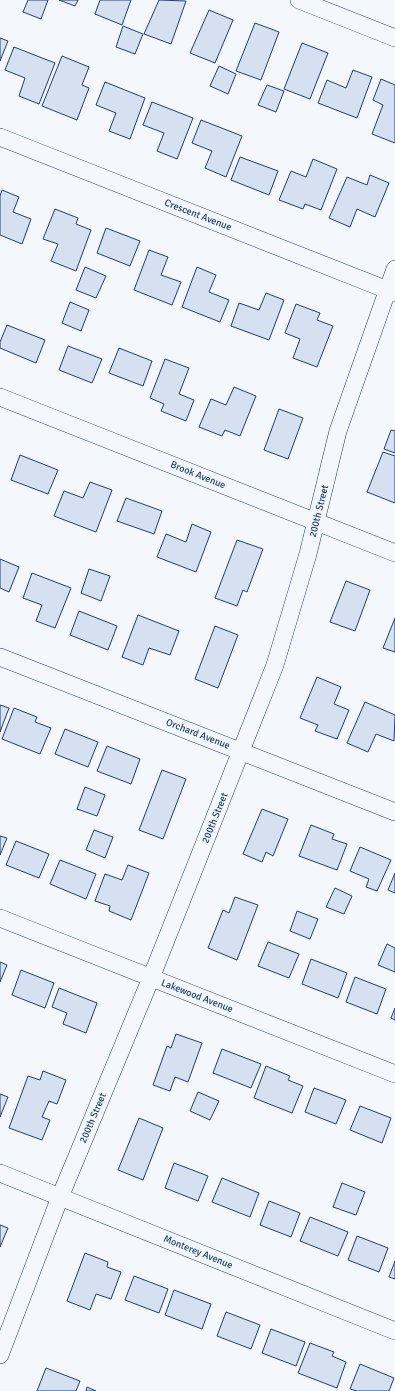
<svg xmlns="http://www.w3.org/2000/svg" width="395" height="1391" viewBox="0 0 395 1391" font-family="Signika,sans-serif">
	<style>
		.building { fill: #d5e0f0; stroke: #1d3f73 }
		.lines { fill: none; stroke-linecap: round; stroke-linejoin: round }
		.street-casing { stroke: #1d3f73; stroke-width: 18 }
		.street { stroke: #f4f7fb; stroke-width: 17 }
		.labels { text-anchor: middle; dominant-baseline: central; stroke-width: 3; stroke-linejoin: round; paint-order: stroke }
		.street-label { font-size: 10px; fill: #1d3f73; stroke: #f4f7fb }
	</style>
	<rect width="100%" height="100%" fill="#f4f7fb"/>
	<!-- building -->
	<path class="building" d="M28 0H48L41 19 23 12Z
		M59 0H78L75 6Z
		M100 0H131L122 25 95 14Z
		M159 0 186 1 171 44 144 34Z
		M209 10 233 20 215 63 190 53Z
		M255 23 279 32 261 80 236 71Z
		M123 26 143 34 135 54 116 47Z
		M0 38 8 41 0 61Z
		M302 43 328 53 310 99 284 89Z
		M14 47 55 63 39 104 19 96 25 78 5 70Z
		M62 56 89 67 82 85 89 88 77 120 42 106Z
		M219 66 236 74 228 94 210 86Z
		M353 70 372 77 357 118 318 103 327 80 346 88Z
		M381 79 395 85V143L372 134 383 105 373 100Z
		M105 82 145 98 130 139 109 131 116 113 96 105Z
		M267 85 284 91 276 112 258 105Z
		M152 102 193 118 177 159 157 151 164 133 143 125Z
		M201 120 242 136 226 177 205 168 212 151 192 143Z
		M240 157 278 171 269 195 231 180Z
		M313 159 337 169 321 210 305 204 303 209 279 200 291 171 306 177Z
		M370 175 389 183 375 217 357 209 350 227 329 218 347 177 367 185Z
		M2 190 19 197 13 212 31 219 22 244 0 235V196Z
		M55 209 78 218 76 224 91 230 76 271 51 261 58 244 43 239Z
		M106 228 140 241 130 266 97 253Z
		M149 250 168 257 161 275 181 282 172 305 134 290Z
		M85 267 106 276 96 298 76 290Z
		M197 267 216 275 209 292 229 300 220 322 182 307Z
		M266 293 284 300 269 340 231 326 239 303 259 310Z
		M70 302 89 310 81 331 62 323Z
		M296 304 320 313 317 320 333 326 317 367 293 358 300 339 285 333Z
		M7 325 45 340 36 363 0 348V342Z
		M68 346 102 359 92 383 59 370Z
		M119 348 152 361 143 386 109 373Z
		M165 359 189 368 179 394 194 400 186 421 161 411 164 404 150 398Z
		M234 387 256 396 240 436 225 430 222 436 199 427 211 399 226 405Z
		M279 409 303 418 288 459 264 450Z
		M391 430 395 431V453L384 449Z
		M383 452 395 456V503L367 492Z
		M20 455 58 470 48 494 11 480Z
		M90 482 112 490 96 532 54 516 64 491 83 498Z
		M126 498 162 511 154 534 117 521Z
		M192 524 211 532 196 572 157 557 166 534 186 542Z
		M237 540 263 549 247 592 243 590 237 606 215 598Z
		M0 559 19 567 9 592 0 588Z
		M89 569 110 576 101 601 81 593Z
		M32 573 71 588 55 628 36 621 42 605 23 598Z
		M346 581 370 590 355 631 330 622Z
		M79 611 117 626 108 650 70 635Z
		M138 615 179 631 170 655 149 648 143 665 122 657Z
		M395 618V652L383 648Z
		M215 626 238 635 218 688 195 679Z
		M317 677 341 687 334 704 349 710 337 739 315 731 318 725 300 718Z
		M365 702 395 715 394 741 376 734 368 752 347 743Z
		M0 705 9 708 0 732Z
		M14 708 37 717 35 722 51 728 40 754 2 739Z
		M65 729 98 742 88 767 55 754Z
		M107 746 140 759 131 784 97 771Z
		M162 770 186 779 163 839 139 830Z
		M85 787 105 795 97 816 77 809Z
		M262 809 288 819 273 856 266 852 262 862 243 854Z
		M311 825 334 834 332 839 347 844 337 870 299 856Z
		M94 830 113 837 105 858 86 850Z
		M0 836 7 838 0 855Z
		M16 841 49 854 39 878 6 865Z
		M360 847 391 860 377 891 366 887 369 879 350 871Z
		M60 860 96 874 86 899 50 884Z
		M128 865 149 873 131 920 109 911 110 906 95 901 105 874 122 880Z
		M395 873V893L388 890Z
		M335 888 352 896 344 914 326 907Z
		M235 897 258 905 237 960 208 948 223 910 229 913Z
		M297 911 318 919 310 939 290 931Z
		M268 942 299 954 289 978 258 966Z
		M387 944 395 948V972L378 965Z
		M311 959 347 973 338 998 302 984Z
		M0 962 7 965 0 982Z
		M21 970 54 983 45 1008 12 995Z
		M355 977 386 989 377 1014 346 1002Z
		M59 988 97 1003 86 1033 63 1024 67 1013 52 1007Z
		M395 1008V1020L391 1018Z
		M176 1034 202 1043 188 1082 175 1077 170 1091 153 1085 167 1046 171 1048Z
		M222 1049 261 1064 251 1088 213 1073Z
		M266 1066 290 1076 288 1080 303 1086 292 1113 254 1098Z
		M43 1071 66 1080 57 1104 49 1101 42 1117 50 1120 42 1140 9 1128 28 1076 40 1080Z
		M314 1088 346 1100 336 1124 305 1112Z
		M198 1092 219 1101 210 1120 190 1111Z
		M0 1094 8 1097 0 1117Z
		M360 1106 391 1118 382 1143 350 1130Z
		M139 1118 163 1128 143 1180 118 1170Z
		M174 1163 208 1176 198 1201 165 1188Z
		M222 1178 259 1193 250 1217 212 1202Z
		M342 1183 365 1192 356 1215 333 1207Z
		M269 1201 300 1213 291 1237 260 1225Z
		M310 1217 348 1232 338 1256 300 1241Z
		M0 1225 8 1228 0 1247Z
		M357 1236 388 1248 379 1272 348 1260Z
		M85 1253 108 1262 107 1267 121 1272 111 1299 96 1294 90 1310 67 1301Z
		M395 1261V1279L389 1277Z
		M134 1276 168 1289 159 1313 125 1300Z
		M174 1290 211 1304 202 1329 165 1315Z
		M226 1312 260 1325 251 1349 217 1336Z
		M271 1329 305 1342 296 1366 262 1353Z
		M310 1343 334 1352 332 1356 346 1362 337 1388 298 1373Z
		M360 1364 394 1378 389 1391H357L350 1389Z
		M46 1368 80 1381 76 1391H37Z
		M87 1387 96 1391H86Z"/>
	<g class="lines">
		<defs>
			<path id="street" d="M299 0 395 38
				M0 137 395 293
				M0 397 395 553
				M0 657 395 812
				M0 918 395 1074
				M0 1173 395 1331
				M0 1355 60 1197 151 978 275 665 308 554 338 431 395 269"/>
		</defs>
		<!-- street casing -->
		<use href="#street" class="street-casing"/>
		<!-- street -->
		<use href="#street" class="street"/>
	</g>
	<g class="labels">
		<!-- street labels -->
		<g class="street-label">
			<text transform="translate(198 215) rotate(21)">Crescent Avenue</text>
			<text transform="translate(198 475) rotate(22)">Brook Avenue</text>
			<text transform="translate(319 511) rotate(-76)">200th Street</text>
			<text transform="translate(198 734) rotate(21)">Orchard Avenue</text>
			<text transform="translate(215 818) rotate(-68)">200th Street</text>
			<text transform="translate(197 996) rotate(21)">Lakewood Avenue</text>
			<text transform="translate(93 1118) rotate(-67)">200th Street</text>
			<text transform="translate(198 1252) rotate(22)">Monterey Avenue</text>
		</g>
	</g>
</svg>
